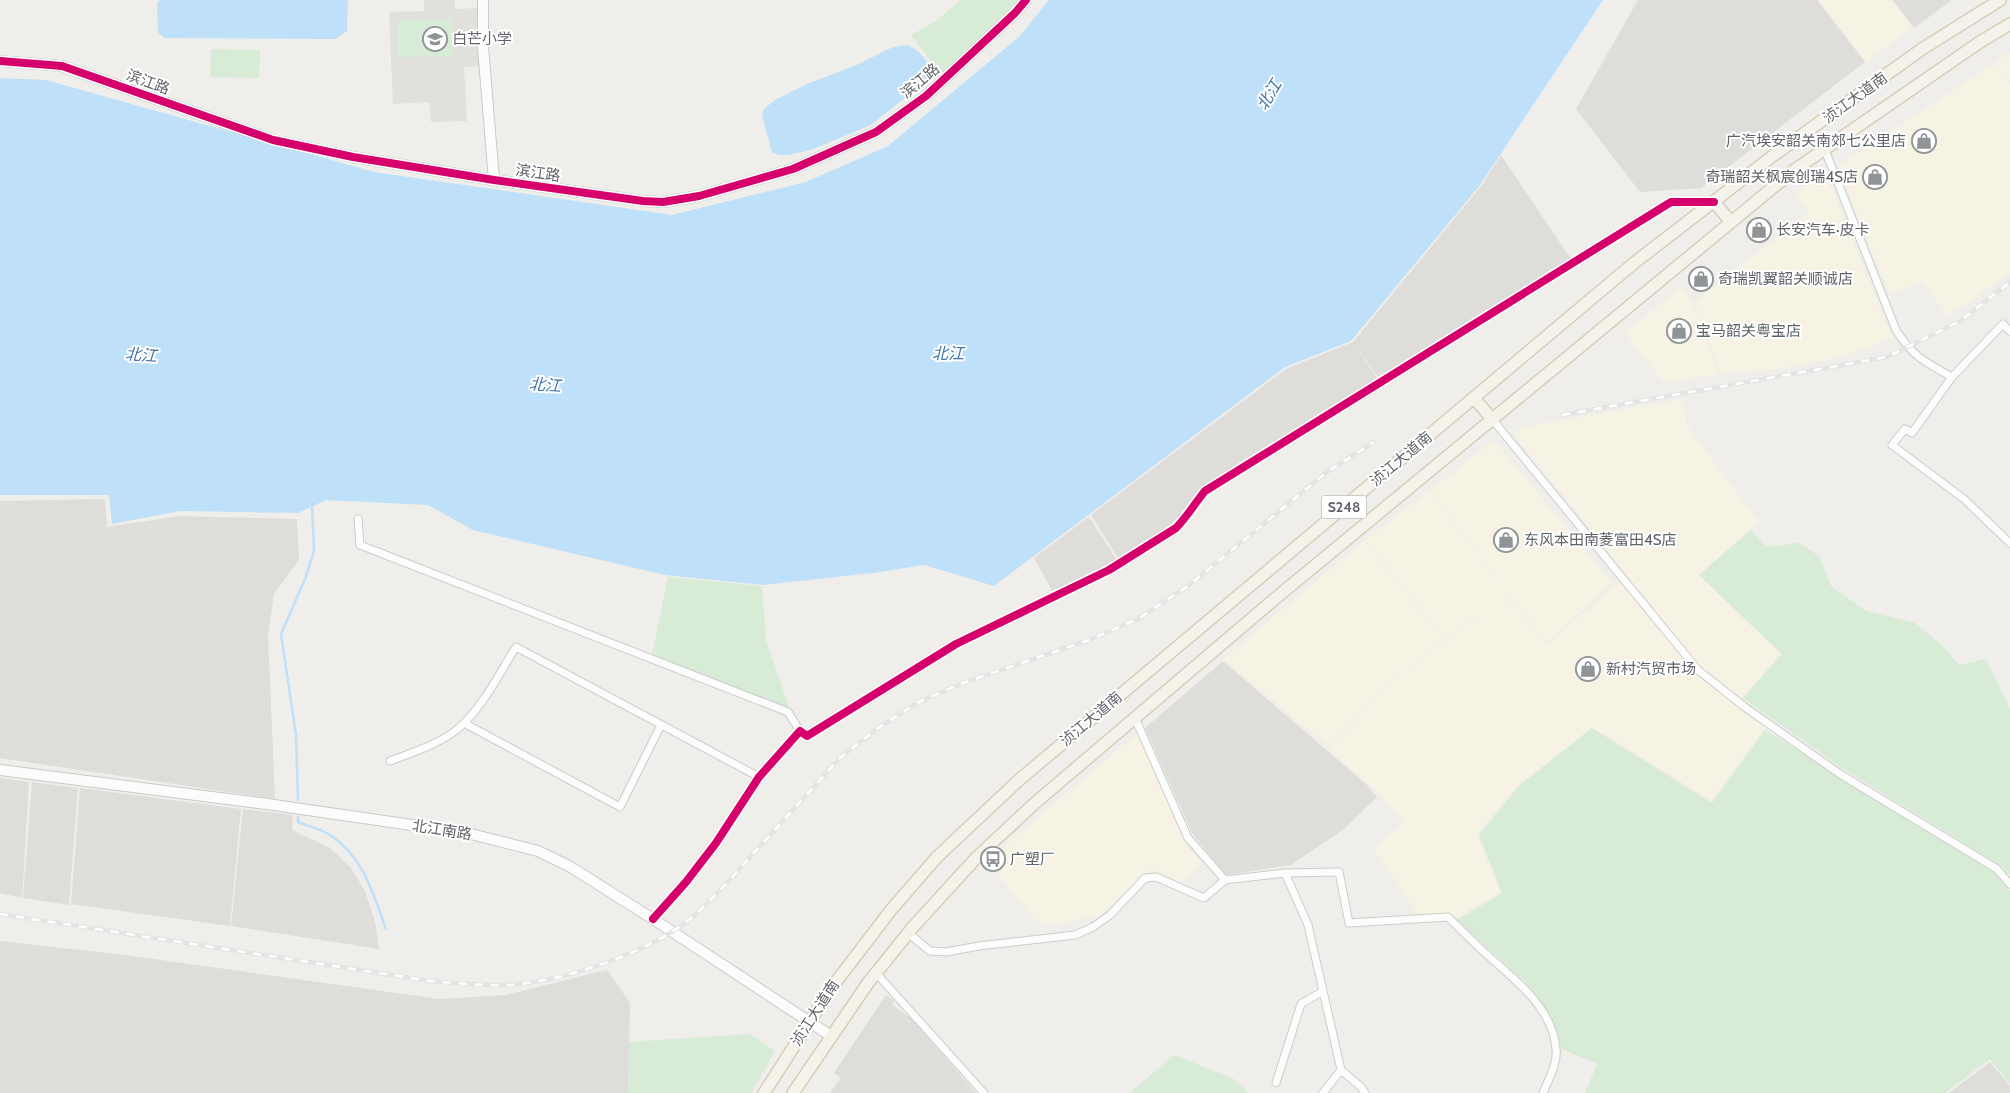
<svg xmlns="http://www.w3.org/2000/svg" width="2010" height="1093" viewBox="0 0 2010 1093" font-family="Cabin,'Noto Sans SC',sans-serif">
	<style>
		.commercial { fill: #f7f3e4 }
		.industrial { fill: #dfddda }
		.education { fill: #e2e0da }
		.green { fill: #d8ebd6 }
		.water { fill: #bfe0f9 }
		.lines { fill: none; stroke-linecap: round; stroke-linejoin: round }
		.stream { stroke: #bfe0f9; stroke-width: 2.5 }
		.street-casing { stroke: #cbcccc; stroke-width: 9 }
		.secondary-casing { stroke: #cacacb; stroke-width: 12 }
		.primary-casing { stroke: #d7ceb8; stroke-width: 14 }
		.street { stroke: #fdfcfc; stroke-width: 7 }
		.secondary { stroke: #fdfcfc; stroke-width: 10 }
		.primary { stroke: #f4f2e9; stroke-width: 11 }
		.rail-casing { stroke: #e4e4e4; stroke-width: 4.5 }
		.rail { stroke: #fff; stroke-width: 2.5; stroke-dasharray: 8; stroke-linecap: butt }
		.cycleway-casing { stroke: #fff; stroke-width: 11 }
		.cycleway { stroke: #d6006c; stroke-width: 8 }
		.labels { text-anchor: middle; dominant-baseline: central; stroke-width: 4; stroke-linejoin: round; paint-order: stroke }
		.shield { fill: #fff; stroke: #8f9295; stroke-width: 1 }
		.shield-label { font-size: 14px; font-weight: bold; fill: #5f6368 }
		.poi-label { font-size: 15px; fill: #5f6368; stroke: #fff; text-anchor: start }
		.street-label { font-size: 15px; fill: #5f6368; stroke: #fff }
		.water-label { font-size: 16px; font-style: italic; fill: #4174aa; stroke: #fff }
	</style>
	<rect width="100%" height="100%" fill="#efeeea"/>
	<!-- commercial -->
	<path class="commercial" d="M1819 0H1891L1912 27 1866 62Z
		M2010 53V82L1996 62Z
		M1995 63 2010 84V273L1947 317 1923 281 1890 294 1838 166Z
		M1825 172 1891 337 1873 346 1835 358 1779 369 1720 374 1695 302 1809 212 1796 195Z
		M1681 287 1693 303 1718 374 1664 383 1625 333Z
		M1682 399 1686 424 1759 522 1698 575 1780 654 1741 699 1769 722 1711 800 1592 727 1518 785 1476 834 1500 892 1461 915 1420 917 1373 848 1406 822 1369 783 1328 749 1390 684 1446 639 1475 618 1503 631 1475 617 1445 638 1365 540 1430 491 1510 596 1504 623 1511 598 1546 646 1627 575 1514 434 1524 427Z
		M1494 440 1612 583 1546 643 1431 490Z
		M1364 541 1444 639 1390 683 1328 746 1223 659Z
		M1139 732 1183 841 1202 864 1181 883 1159 871H1146L1102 915 1063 923 1044 924 1034 918 987 861Z"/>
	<!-- industrial -->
	<path class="industrial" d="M1638 0H1817L1865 62 1701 188 1640 192 1576 109Z
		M1893 0H1952L1914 28Z
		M1501 155 1571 259 1378 377 1353 342 1377 378 1203 486 1190 501 1179 520 1118 558 1091 515 1286 369 1353 342 1482 185Z
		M105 499 107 527 180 516 297 519 299 560 274 594 268 635 275 799 0 758V501Z
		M1089 517 1117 560 1053 592 1034 558Z
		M1223 661 1367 785 1377 797 1344 829 1291 865 1226 875 1192 833 1145 728Z
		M0 778 29 782 22 898 0 893Z
		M32 782 78 788 69 905 23 898Z
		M80 788 241 809 230 926 71 904Z
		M243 809 293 815 292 830 330 848 351 868 365 891 375 922 379 949 231 926Z
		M0 941 125 955 439 999 506 995 607 970 630 1003 628 1093H0Z
		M886 995 894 1001 892 1005 911 1018 976 1093H830L841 1078 834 1073Z
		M1990 1062 2010 1086V1093H1949Z"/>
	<!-- education -->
	<path class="education" d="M424 0H455V9L478 8 481 66 464 67 467 121 431 122 429 102 393 104 389 12 424 11Z"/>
	<!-- green -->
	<path class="green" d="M961 0H1019L942 76 911 35 933 23Z
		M398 19H452V56L398 57Z
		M211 49 260 50 259 78 210 77Z
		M1751 530 1767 547 1799 543 1819 556 1831 586 1866 611 1915 623 1944 647 1959 665 1986 659 2010 709V875L2001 866 1842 768 1743 698 1782 654 1699 575Z
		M668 577 762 586 766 640 790 710 652 654Z
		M1592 728 1712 803 1765 730 1994 872 2010 891V1084L1990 1059 1945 1093H1585L1597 1064 1560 1048 1550 1014 1526 983 1457 920 1502 893 1479 835 1519 786Z
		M750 1034 775 1051 751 1093H628L629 1042Z
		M1174 1055 1234 1079 1248 1093H1130Z"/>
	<!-- water -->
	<path class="water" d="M160 0H348L347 31 335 39 164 38 158 32 157 3Z
		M1049 0H1603L1480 185 1351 341 1285 367 994 586 924 565 873 573 763 585 665 575 473 530 428 505 326 500 298 513 180 511 112 524 109 495H0V78L46 80 374 172 672 215 806 182 888 146 1019 37Z
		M908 45C919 50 928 61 933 72L930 78 871 125 811 150 788 155H779L772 152 762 116 764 109 775 100 809 83 859 64 893 47Z"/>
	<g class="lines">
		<!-- stream -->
		<path class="stream" d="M298 800 296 735 281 634 305 579 314 551 312 504
			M298 817V822C308 826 321 829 330 835 364 857 373 894 386 929"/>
		<defs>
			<path id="street" d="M1825 150 1896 330C1913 357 1925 362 1952 377
				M2010 331 2003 324 1952 377 1912 433 1905 429 1892 445 1964 499 2010 543
				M1492 419 1698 670 1746 708 1840 774 1997 869 2010 884
				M358 519 360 545 788 712 800 731
				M1135 718 1188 838 1225 880 1285 873 1339 872 1349 923 1448 917C1460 929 1472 941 1484 952 1513 978 1553 1007 1556 1049 1558 1064 1548 1080 1543 1093
				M464 723 620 807 661 725
				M390 761C412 753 442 743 460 727 484 705 499 674 516 647L759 777
				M1285 873 1308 925 1341 1070 1361 1087 1365 1093
				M653 919 686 882 716 843 759 777 800 731 807 736 956 644 1109 570 1176 528C1187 517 1195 503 1205 491L1671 202H1714
				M908 933 930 951 946 952 979 946 1075 935 1093 927 1110 915 1145 878 1156 877 1204 898 1225 880
				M876 973 984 1093
				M1276 1083 1301 1004 1323 991
				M1323 1093 1341 1070"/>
			<path id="secondary" d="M483 0V47L494 180
				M0 61 62 66 273 140 353 157 494 180 643 201 663 202 699 196 793 169 876 132 926 96 1015 13 1026 0
				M0 770 267 804 467 833 538 851 569 866 653 919 831 1036"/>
			<path id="primary" d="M1714 202 1731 222
				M1474 398 1492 419
				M764 1093 832 987 891 910 937 857 1019 780 1634 263 1774 155 1922 49 2000 0
				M793 1093 868 983 913 927 977 857 1035 803 1277 597 1793 171 1980 42 2010 24"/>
		</defs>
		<!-- street casing -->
		<use href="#street" class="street-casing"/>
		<!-- secondary casing -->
		<use href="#secondary" class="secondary-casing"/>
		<!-- primary casing -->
		<use href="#primary" class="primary-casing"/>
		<!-- street -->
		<use href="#street" class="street"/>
		<!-- secondary -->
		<use href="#secondary" class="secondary"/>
		<!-- primary -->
		<use href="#primary" class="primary"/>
		<defs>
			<path id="rail" d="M1562 415 1887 357 1960 321 2010 282
				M0 914 430 981C457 983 484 986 510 985 564 981 648 953 690 919 713 900 732 877 751 856 781 823 811 790 841 757L878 728 919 702 960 684 1089 640 1138 619 1188 586 1327 472 1374 442"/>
		</defs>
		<!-- rail casing -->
		<use href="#rail" class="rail-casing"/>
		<!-- rail -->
		<use href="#rail" class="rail"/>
		<defs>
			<path id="cycleway" d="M0 61 62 66 273 140 353 157 494 180 643 201 663 202 699 196 793 169 876 132 926 96 1015 13 1026 0
				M653 919 686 882 716 843 759 777 800 731 807 736 956 644 1109 570 1176 528C1187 517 1195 503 1205 491L1671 202H1714"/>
		</defs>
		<!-- cycleway casing -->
		<use href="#cycleway" class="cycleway-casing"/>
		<!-- cycleway -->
		<use href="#cycleway" class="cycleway"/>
	</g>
	<!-- icons -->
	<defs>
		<symbol id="school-ring" viewBox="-11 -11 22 22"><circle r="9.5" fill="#fff" stroke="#919496" stroke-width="1.5"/><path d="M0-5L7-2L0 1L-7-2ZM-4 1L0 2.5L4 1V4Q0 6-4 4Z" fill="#919496"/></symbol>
		<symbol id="shop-ring" viewBox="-11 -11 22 22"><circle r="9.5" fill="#fff" stroke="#919496" stroke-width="1.5"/><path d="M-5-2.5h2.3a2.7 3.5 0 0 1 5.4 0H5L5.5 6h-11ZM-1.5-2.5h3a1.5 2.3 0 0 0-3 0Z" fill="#919496"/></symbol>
		<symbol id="bus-ring" viewBox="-11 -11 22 22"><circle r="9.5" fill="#fff" stroke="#919496" stroke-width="1.5"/><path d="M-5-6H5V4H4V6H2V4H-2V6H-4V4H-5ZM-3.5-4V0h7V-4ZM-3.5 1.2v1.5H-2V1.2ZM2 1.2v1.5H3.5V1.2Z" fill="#919496"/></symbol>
	</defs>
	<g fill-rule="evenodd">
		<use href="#school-ring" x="421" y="25" width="28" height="28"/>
		<use href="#shop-ring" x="1910" y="127" width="28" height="28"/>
		<use href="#shop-ring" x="1861" y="163" width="28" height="28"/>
		<use href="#shop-ring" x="1745" y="216" width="28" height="28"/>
		<use href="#shop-ring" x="1687" y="265" width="28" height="28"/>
		<use href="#shop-ring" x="1665" y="317" width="28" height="28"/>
		<use href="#shop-ring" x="1492" y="526" width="28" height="28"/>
		<use href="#shop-ring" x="1574" y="655" width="28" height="28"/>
		<use href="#bus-ring" x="979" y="845" width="28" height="28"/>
	</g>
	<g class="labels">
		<!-- shield labels -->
		<rect class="shield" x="1321.5" y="495.5" width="45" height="23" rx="4"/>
		<g class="shield-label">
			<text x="1344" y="507">S248</text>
		</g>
		<!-- poi labels -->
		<g class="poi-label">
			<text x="452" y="39">白芒小学</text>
			<text x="1906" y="141" text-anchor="end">广汽埃安韶关南郊七公里店</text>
			<text x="1858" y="177" text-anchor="end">奇瑞韶关枫宸创瑞4S店</text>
			<text x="1776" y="230">长安汽车·皮卡</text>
			<text x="1718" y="279">奇瑞凯翼韶关顺诚店</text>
			<text x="1696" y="331">宝马韶关粤宝店</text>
			<text x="1524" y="540">东风本田南菱富田4S店</text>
			<text x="1606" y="669">新村汽贸市场</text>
			<text x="1010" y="859">广塑厂</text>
		</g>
		<!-- street labels -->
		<g class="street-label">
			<text transform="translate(920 81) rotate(-40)">滨江路</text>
			<text transform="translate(148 82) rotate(20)">滨江路</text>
			<text transform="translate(1855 98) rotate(-36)">浈江大道南</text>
			<text transform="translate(538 173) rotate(8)">滨江路</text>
			<text transform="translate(1401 459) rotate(-40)">浈江大道南</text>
			<text transform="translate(1091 719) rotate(-40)">浈江大道南</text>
			<text transform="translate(442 830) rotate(9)">北江南路</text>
			<text transform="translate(815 1013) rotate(-57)">浈江大道南</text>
		</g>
		<!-- water labels -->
		<g class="water-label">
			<text transform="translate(1269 95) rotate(-59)">北江</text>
			<text x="948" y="353">北江</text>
			<text transform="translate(141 355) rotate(4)">北江</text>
			<text transform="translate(545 385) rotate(4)">北江</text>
		</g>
	</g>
</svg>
